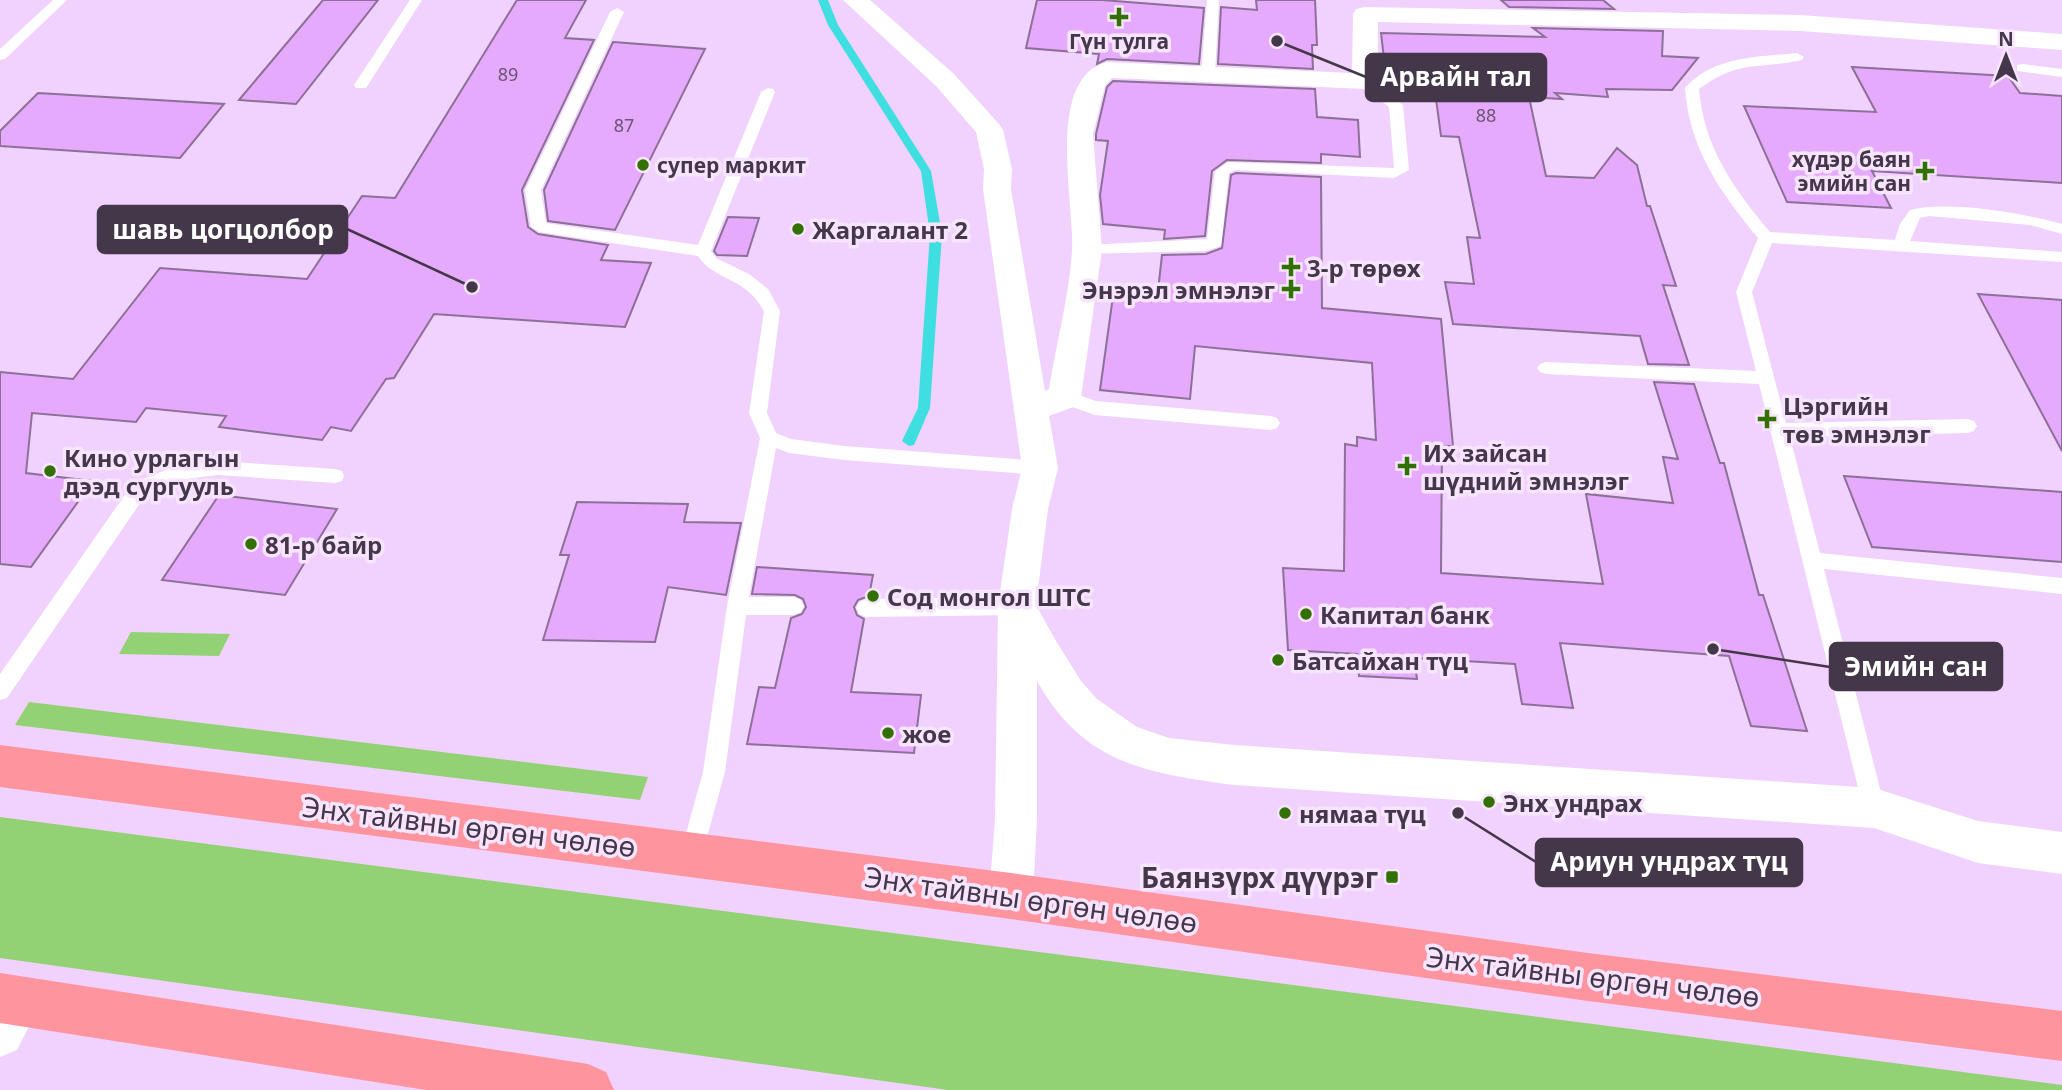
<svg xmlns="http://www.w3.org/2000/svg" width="2062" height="1090" viewBox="0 0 2062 1090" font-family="'Noto Sans',sans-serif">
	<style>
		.green { fill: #92d275 }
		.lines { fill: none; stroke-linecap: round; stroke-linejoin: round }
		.stream { fill: #3fdfe1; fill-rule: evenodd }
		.building { fill: #e5aafb; stroke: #8d7098; stroke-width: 2 }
		.service { fill: #fff; fill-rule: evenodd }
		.minor { fill: #fff; fill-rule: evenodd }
		.trunk { fill: #fe949e; fill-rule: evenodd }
		.poi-dot { fill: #327002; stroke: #f7e4ff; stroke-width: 2.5 }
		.labels { text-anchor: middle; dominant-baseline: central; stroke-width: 7; stroke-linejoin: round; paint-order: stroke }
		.far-number-label { font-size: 18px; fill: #6c5476 }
		.far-poi-label { font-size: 21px; font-weight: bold; fill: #443749; stroke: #f7e4ff }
		.poi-label { font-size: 24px; font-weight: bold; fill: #443749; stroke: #f7e4ff; text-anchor: start }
		.near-street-label { font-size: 28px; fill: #443749; stroke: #f7e4ff }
		.near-poi-label { font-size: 28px; font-weight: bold; fill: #443749; stroke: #f7e4ff; text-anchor: end }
		.leader { fill: none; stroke: #443749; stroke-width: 2.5 }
		.callout-dot { fill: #443749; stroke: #f7e4ff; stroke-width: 2.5 }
		.callout { fill: #443749; stroke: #443749; stroke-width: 2.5 }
		.callout-label { font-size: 26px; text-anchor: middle; font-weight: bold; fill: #fff }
	</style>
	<rect width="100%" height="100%" fill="#f1d1fe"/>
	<!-- green -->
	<path class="green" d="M131 632 230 634 219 656 119 654Z
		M29 702 648 777 640 800 15 725Z
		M0 817 2062 1085V1090H948L0 958Z"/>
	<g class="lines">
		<!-- stream -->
		<path class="stream" d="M818 0H828L838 25 931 171 942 234 930 408 914 445 909 446 902 441 918 408 930 234 921 171 828 25Z"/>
	</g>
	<!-- building -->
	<path class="building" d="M323 0H378L296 104 239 100Z
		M517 0H586L565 38 594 40 522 190 528 227 538 234 608 245 601 260 651 263 625 327 434 314 394 378 386 379 351 431 331 427 322 440 219 427 226 416 146 408 136 422 32 413 26 473 93 481 31 567 0 564V372L73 379 160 268 307 279 362 196 395 198Z
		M1037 0H1102L1204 8 1199 64 1107 59 1097 64 1099 54 1026 48Z
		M1256 0H1315L1317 45H1312L1313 69 1218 64 1221 7 1257 10Z
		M1501 0H1603L1614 9 1509 7Z
		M1533 28 1663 31 1662 56 1698 58 1672 90 1606 89 1608 97 1555 93 1562 99 1529 97 1546 176 1594 178 1617 148 1637 165 1647 206H1650L1676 286 1663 285 1689 365 1648 364 1640 336 1453 324 1445 282 1474 284 1467 237 1480 238 1459 137 1441 136 1432 69 1385 67 1381 33 1545 37Z
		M613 42 705 49 615 230 548 221 544 190Z
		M1852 67 2008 76 2020 93 2062 96V183L1872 171 1891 208 1787 202 1744 106 1876 112Z
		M1113 81 1315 89 1317 117 1358 120 1360 157 1321 154V163L1227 160 1212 171 1205 236 1164 239 1165 230 1103 224 1100 195 1108 141 1096 140V134L1107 87Z
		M38 93 224 104 180 158 0 146V131Z
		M1236 173 1321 177 1322 308 1441 319 1453 446H1442L1441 573 1603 584 1586 494 1673 503 1663 457 1678 459 1654 382 1694 384 1720 463H1724L1759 595H1763L1807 731 1751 726 1729 656 1560 643 1573 708 1522 704 1515 664 1414 658 1417 679 1359 676 1357 654 1288 650 1283 568 1344 571 1345 444 1357 446V437L1376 440 1372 363 1195 346 1190 399 1100 390 1113 296 1157 300 1162 255 1206 254 1222 248 1231 175Z
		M728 217 759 218 747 256 717 255 714 251Z
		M1978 294 2062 300V451Z
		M1844 476 2062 492V562L1872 547Z
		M219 495 337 509 285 595 162 580Z
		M577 502 688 504 684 522 741 523 726 595 668 587 655 642 543 640 569 555H560Z
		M757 567 873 575 869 596 858 600 854 607 857 615 864 619 851 692 921 695 914 753 747 744 759 687 775 688 791 618 802 614 806 607 803 599 795 595 752 594Z"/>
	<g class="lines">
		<!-- service -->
		<path class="service" d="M53 0H67L5 59 0 60V49Z
			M410 0H422L366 88H356L354 85Z
			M1207 0H1219L1215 74 1208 78 1201 74Z
			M617 8 624 12 541 190 546 223 698 245 761 92 768 88 773 89 775 92 711 251 716 258 749 274 768 289 780 311 767 413 776 433 791 439 844 446 1040 461 1046 463 1049 468 1046 473 1040 475 844 460 789 453 776 448 749 597H794L801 600 804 606 801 612 794 615H746L725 772 702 855 699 863 691 866 683 863 680 855 703 772 727 606 760 438 749 413 764 311C745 276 714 281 698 256L539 232 531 227 525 190 610 12Z
			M1797 53 1804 57 1802 60C1757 70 1740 59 1699 89 1704 148 1734 189 1770 232L1895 240 1900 224 1910 210C1948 200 2023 213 2062 224V234L2030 225 1929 216 1920 218 1910 241 2062 252V262L1772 243 1752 292 1786 423 1968 419 1974 421 1977 426 1974 431 1968 433 1790 437 1820 553 2062 578V594L1824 569 1885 808 1882 816 1874 819 1866 816 1863 808 1759 384 1546 374 1540 372 1537 368 1540 364 1546 362 1756 371 1736 292 1758 238C1720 192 1689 148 1685 88 1713 56 1758 57 1797 53Z
			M2022 64 2062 69V77L2017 71V65Z
			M1365 77 1403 105 1409 170 1394 178 1235 170 1229 173 1221 246 1206 251 1081 254 1079 250 1081 246 1087 245 1207 239 1215 171 1228 162 1394 168 1389 107 1360 84V78Z
			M1064 390 1096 401 1271 416 1277 418 1280 423 1277 428 1271 430 1095 415 1058 402 1055 397 1058 392Z
			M218 461 335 469 342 471 344 476 342 481 335 483 218 475 178 480 147 493 7 698 0 700V674L133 483 176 466Z
			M1017 597 1024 600 1027 606 1024 612 1017 615 866 617 859 614 856 608 859 602 866 599Z"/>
		<!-- minor -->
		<path class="minor" d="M843 0H870L954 74 999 124 1003 130 1012 169 1011 189 1045 391 1049 389C1056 344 1069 297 1072 251 1075 205 1044 78 1107 62L1352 73 1353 14 1356 9 1365 7 1800 15 2062 34V50L1800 31 1378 22V81L1374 87 1365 89 1112 78 1105 86 1093 134 1102 250 1081 397 1076 406 1049 416 1058 468 1048 509 1036 605 1056 641 1081 681 1097 699 1137 727 1169 738 1234 745 1874 788 1978 821 2062 832V874L1978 863 1874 828 1234 785C1147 773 1084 765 1037 681V819L1033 896 1027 912 1011 918 995 912 989 896 995 819 998 606 1012 509 1022 468 983 189 984 169 976 132 936 86Z
			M19 978 36 984 42 1001 17 1050 0 1057V988L2 984Z"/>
		<!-- trunk -->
		<path class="trunk" d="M0 745 1011 873 1588 953 2062 1011V1061L1588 1001 1011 919 0 787Z
			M0 973 588 1064 606 1072 614 1090H426L0 1023Z"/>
	</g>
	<!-- markers -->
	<g class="poi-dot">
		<path d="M1115.5 6.5h7v7h7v7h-7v7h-7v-7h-7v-7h7z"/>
		<circle cx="643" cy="165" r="7"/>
		<path d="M1921.5 160.5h7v7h7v7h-7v7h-7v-7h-7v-7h7z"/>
		<circle cx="798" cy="229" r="7"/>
		<path d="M1287.5 256.5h7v7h7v7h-7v7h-7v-7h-7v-7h7z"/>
		<path d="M1287.5 278.5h7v7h7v7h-7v7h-7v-7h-7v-7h7z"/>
		<path d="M1763.5 408.5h7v7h7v7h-7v7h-7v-7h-7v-7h7z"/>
		<path d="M1403.5 455.5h7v7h7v7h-7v7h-7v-7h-7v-7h7z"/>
		<circle cx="50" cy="471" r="7"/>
		<circle cx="251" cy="544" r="7"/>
		<circle cx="873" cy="596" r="7"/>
		<circle cx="1306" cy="614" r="7"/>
		<circle cx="1278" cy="660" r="7"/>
		<circle cx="888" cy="733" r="7"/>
		<circle cx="1489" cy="802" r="7"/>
		<circle cx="1285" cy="813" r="7"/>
		<rect x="1385" y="870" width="14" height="14" rx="3.5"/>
	</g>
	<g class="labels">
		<!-- far-number labels -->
		<g class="far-number-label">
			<text x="508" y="74">89</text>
			<text x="1486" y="115">88</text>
			<text x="624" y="125">87</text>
		</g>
		<!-- far-poi labels -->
		<g class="far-poi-label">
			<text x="1119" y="41">Гүн тулга</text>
			<text x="1911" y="159" text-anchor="end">хүдэр баян<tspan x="1911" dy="24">эмийн сан</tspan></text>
			<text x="657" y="165" text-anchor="start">супер маркит</text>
		</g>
		<!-- poi labels -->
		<g class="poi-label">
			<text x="812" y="229">Жаргалант 2</text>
			<text x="1307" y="267">3-р төрөх</text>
			<text x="1275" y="289" text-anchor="end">Энэрэл эмнэлэг</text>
			<text x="1783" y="405">Цэргийн<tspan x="1783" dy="28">төв эмнэлэг</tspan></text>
			<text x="1423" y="452">Их зайсан<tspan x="1423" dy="28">шүдний эмнэлэг</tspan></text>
			<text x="64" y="457">Кино урлагын<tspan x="64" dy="28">дээд сургууль</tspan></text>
			<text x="265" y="544">81-р байр</text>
			<text x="887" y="596">Сод монгол ШТС</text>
			<text x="1320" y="614">Капитал банк</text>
			<text x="1292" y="660">Батсайхан түц</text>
			<text x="902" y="733">жое</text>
			<text x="1503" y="802">Энх ундрах</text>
			<text x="1299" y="813">нямаа түц</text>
		</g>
		<!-- near-street labels -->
		<g class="near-street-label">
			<text transform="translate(469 826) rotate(7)">Энх тайвны өргөн чөлөө</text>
			<text transform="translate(1031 899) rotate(8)">Энх тайвны өргөн чөлөө</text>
			<text transform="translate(1593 976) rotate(7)">Энх тайвны өргөн чөлөө</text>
		</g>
		<!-- near-poi labels -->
		<g class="near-poi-label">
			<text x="1378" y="877">Баянзүрх дүүрэг</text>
		</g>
	</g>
	<!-- callouts -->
	<path class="leader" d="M1277 41L1366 77M472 287L347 229M1713 649L1830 667M1458 813L1536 862"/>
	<g class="callout-dot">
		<circle cx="1277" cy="41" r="7"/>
		<circle cx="472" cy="287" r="7"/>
		<circle cx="1713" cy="649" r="7"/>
		<circle cx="1458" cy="813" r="7"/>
	</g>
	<g class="callout">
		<rect x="1366" y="54" width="180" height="47" rx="7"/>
		<rect x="98" y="206" width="249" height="47" rx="7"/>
		<rect x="1830" y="643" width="172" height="47" rx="7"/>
		<rect x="1536" y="839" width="266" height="47" rx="7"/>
	</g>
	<g class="callout-label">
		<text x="1456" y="86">Арвайн тал</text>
		<text x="223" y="239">шавь цогцолбор</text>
		<text x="1916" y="676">Эмийн сан</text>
		<text x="1669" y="871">Ариун ундрах түц</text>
	</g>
	<!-- north arrow -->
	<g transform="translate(2006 56)" stroke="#f7e4ff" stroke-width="5" paint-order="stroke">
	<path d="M0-5L12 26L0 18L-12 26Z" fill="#443749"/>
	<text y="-10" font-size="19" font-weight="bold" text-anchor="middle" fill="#443749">N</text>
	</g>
</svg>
